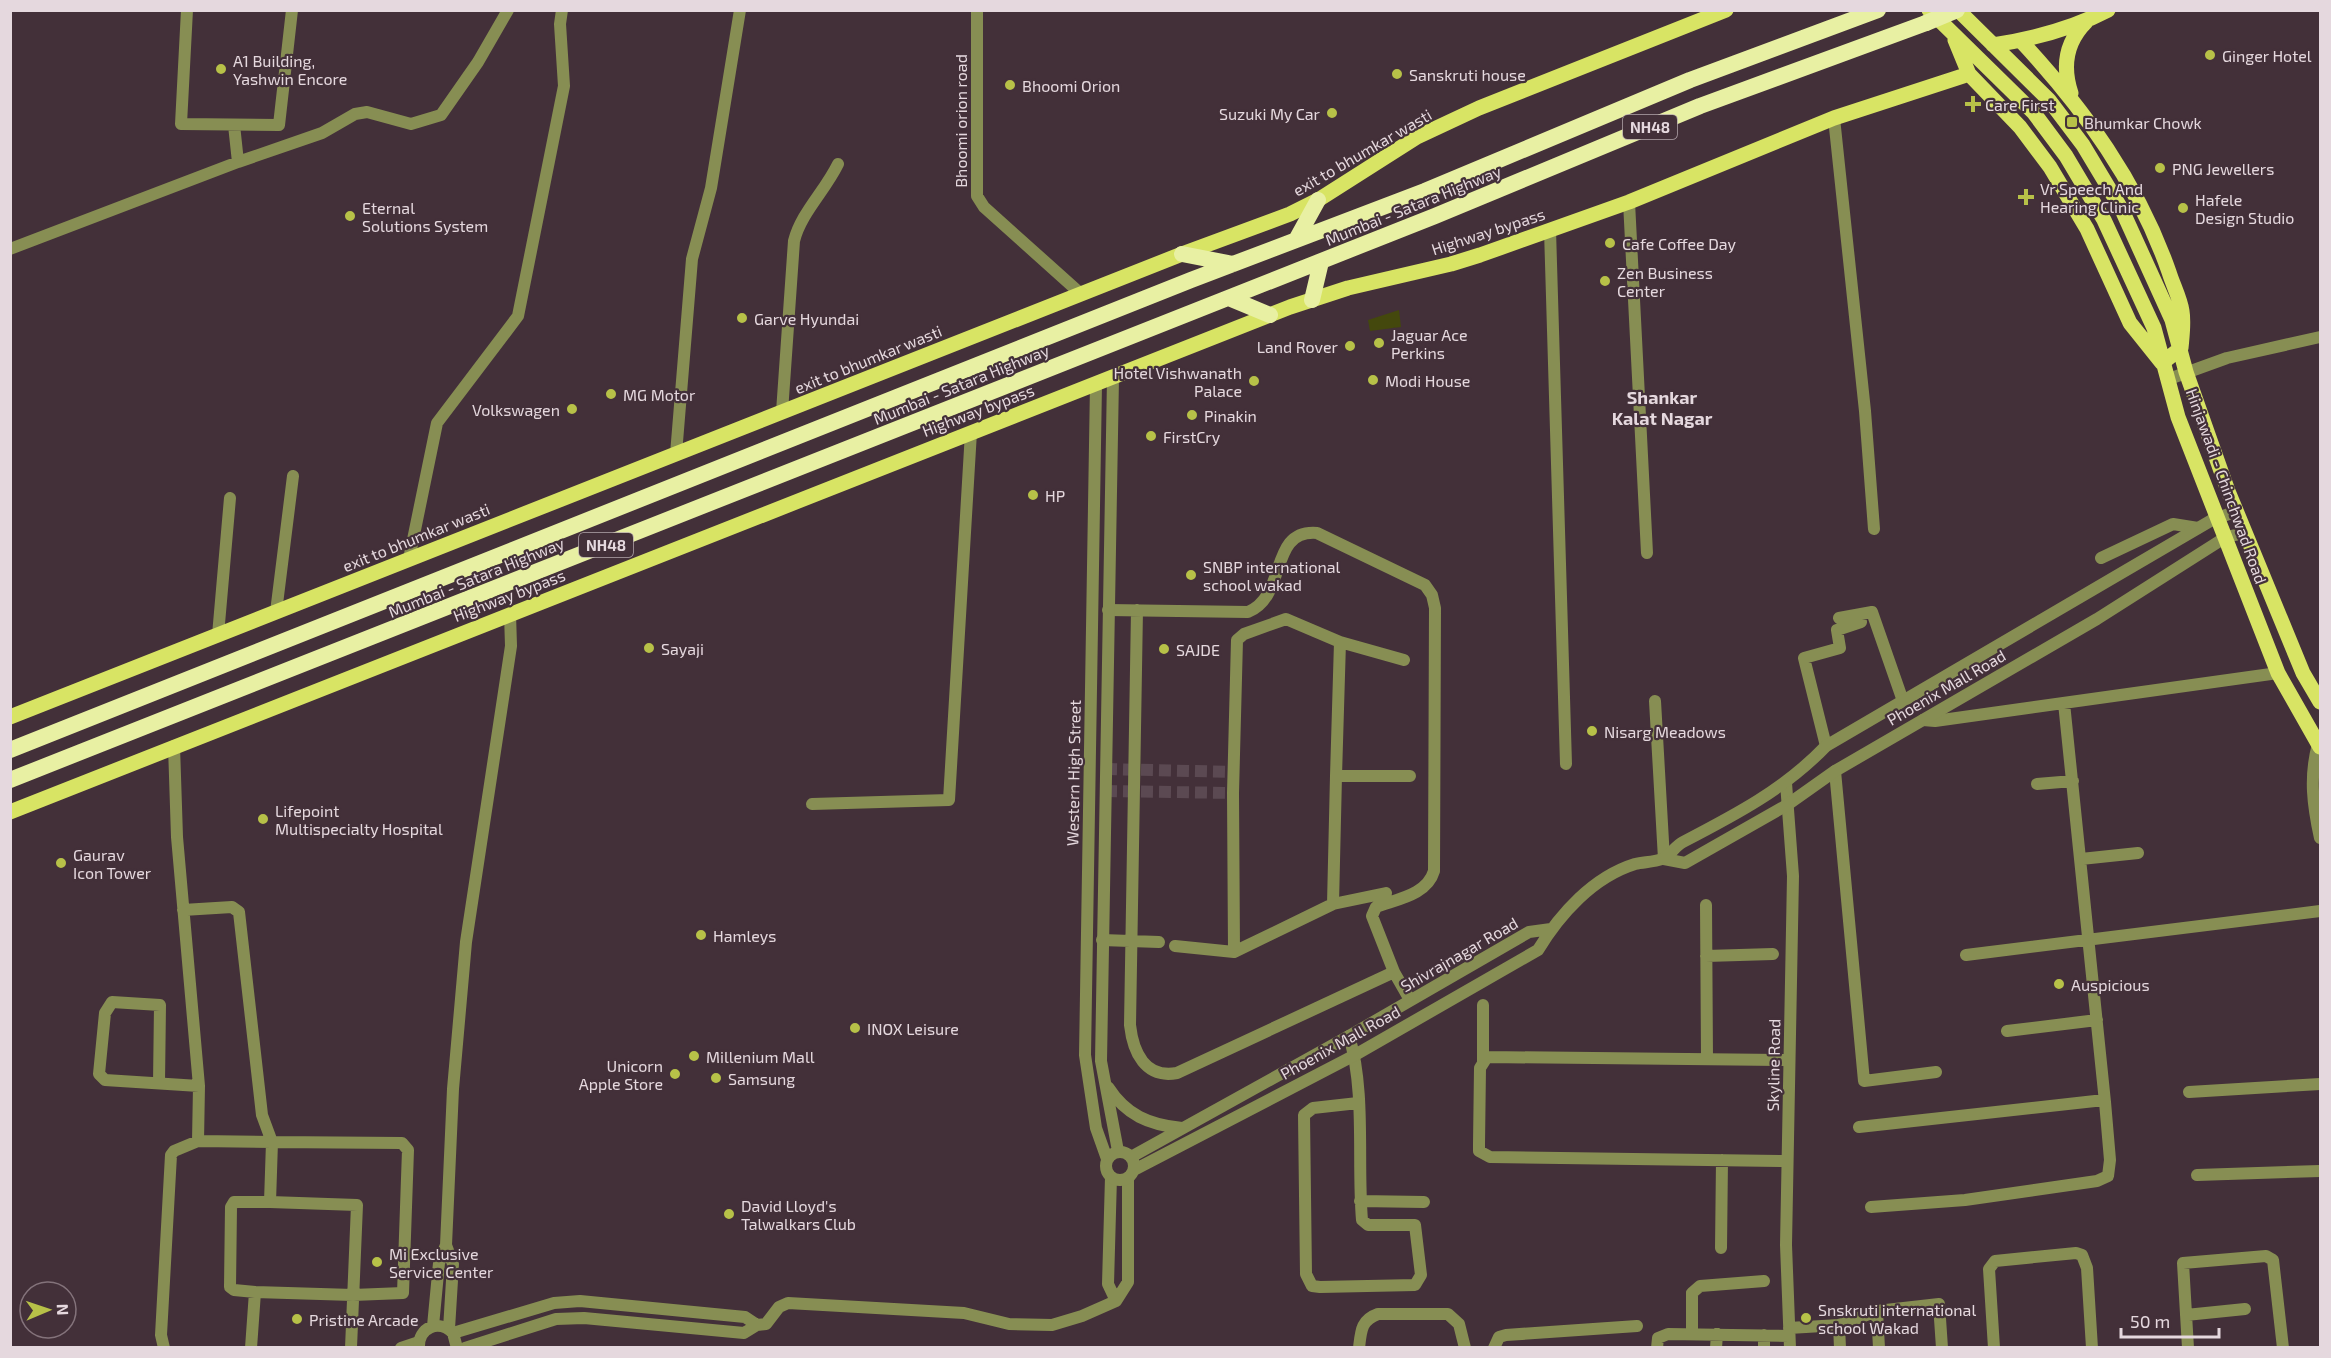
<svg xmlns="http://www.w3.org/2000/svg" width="2331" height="1358" viewBox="0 0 2331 1358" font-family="'Exo 2',sans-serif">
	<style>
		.green { fill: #44480d }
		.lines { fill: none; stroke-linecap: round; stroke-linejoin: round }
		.minor-tunnel { stroke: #5b4952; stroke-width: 12; stroke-dasharray: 12 6; stroke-linecap: butt }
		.minor { stroke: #878e53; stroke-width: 12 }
		.tertiary { stroke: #878e53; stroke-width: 12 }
		.primary { stroke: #d8e464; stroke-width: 15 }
		.trunk { stroke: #e8f0a3; stroke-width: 16 }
		.trunk-bridge { stroke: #e8f0a3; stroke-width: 16 }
		.poi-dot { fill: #b7c148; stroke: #433039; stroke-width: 2 }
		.labels { text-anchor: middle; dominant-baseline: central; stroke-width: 4.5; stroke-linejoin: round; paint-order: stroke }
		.shield { fill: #433039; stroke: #b4a6ac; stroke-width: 1.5 }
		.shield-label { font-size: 15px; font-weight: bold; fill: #e5d8de }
		.poi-label { font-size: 16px; fill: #e5d8de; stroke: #433039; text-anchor: start }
		.street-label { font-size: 16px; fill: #e5d8de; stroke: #433039 }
		.neighbourhood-label { font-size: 18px; font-weight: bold; fill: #e5d8de; stroke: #433039 }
	</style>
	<rect width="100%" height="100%" fill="#433039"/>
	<!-- green -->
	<path class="green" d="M1399 310 1401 327 1370 331 1368 320Z"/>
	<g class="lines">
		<!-- minor-tunnel -->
		<path class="minor-tunnel" d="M1105 769 1234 772
			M1105 791 1233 793"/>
		<!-- minor -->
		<path class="minor" d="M187 10 181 124 279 125 292 10
			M977 10V196L984 207 1081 294
			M1834 118 1865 411 1874 529
			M234 125 238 162
			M1629 202 1647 553
			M1550 230 1566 764
			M10 249 238 162 322 133 355 114 367 112 411 124 441 115 478 62 508 10
			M2169 379 2227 358 2320 337
			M782 412 794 241C801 213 825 191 838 164
			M676 454 692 259 711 188 740 10
			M2101 558 2173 524 2198 528
			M409 559 437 423 518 316 564 86 560 24 562 10
			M1108 610 1248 612C1288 596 1268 529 1317 533L1425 585 1432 595 1435 608 1434 871C1427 895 1397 899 1376 907L1372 916 1394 972 1410 1000
			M1137 610 1130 1025C1133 1052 1145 1079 1177 1073L1394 972
			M276 612 293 476
			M1839 618 1872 612 1903 701
			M218 635 230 498
			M1655 701 1664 859
			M1923 720 1935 721 2278 673
			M1826 746 1804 658 1840 648 1837 630 1861 622
			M1835 771 1864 1081 1936 1072
			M1336 776 1340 642
			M1786 783 1793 876 1786 1245 1790 1348
			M2037 784 2073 781
			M812 804 949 800 971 432
			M2081 859 2138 853
			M1333 904 1336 776H1410
			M1706 905 1707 1058
			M183 910 232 907 239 912 262 1115 272 1142 402 1143 408 1150 403 1293 353 1295 255 1292 251 1348
			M1102 940 1159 942
			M1175 946 1234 952 1333 904 1386 893
			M1234 952 1233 793 1237 640 1244 634 1286 619 1340 642 1404 660
			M1966 955 2320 911
			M1706 956 1773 954
			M2007 1031 2097 1020
			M1349 1036C1366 1092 1357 1162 1362 1220L1368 1225H1415L1421 1275 1415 1285 1320 1287 1312 1286 1306 1274 1304 1115 1313 1108 1358 1103
			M1483 1061V1005
			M159 1083 160 1005 112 1002 105 1013 99 1074 105 1080 199 1086
			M2189 1092 2320 1084
			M1859 1127 2104 1100
			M198 1141 272 1142 270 1202 357 1205 351 1348
			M1787 1161 1490 1157 1479 1151V1144L1480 1068 1487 1057 1789 1060
			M2197 1175 2320 1171
			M1111 1177 1108 1284 1116 1301 1128 1282V1178
			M1360 1201 1424 1202
			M1871 1207 1965 1200 2097 1181 2108 1176 2110 1160 2105 1102 2064 703
			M1721 1248 1722 1160
			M255 1292 234 1290 230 1287 231 1207 234 1202H270
			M1877 1311 1879 1348
			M2186 1315 2245 1309
			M757 1325 766 1324 779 1307 788 1303 964 1313 1009 1324 1052 1325 1082 1316 1116 1301
			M1839 1325 1840 1348
			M1789 1328 1839 1325 1877 1311 1939 1304 1942 1348
			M453 1333 554 1303 580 1301 745 1317 757 1325 744 1333 584 1318 556 1319 465 1348
			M1692 1334V1293L1700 1286 1764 1281
			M1764 1335V1348
			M164 1348 161 1335 171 1155 174 1151 198 1141 199 1086 177 837 174 746
			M401 1348 419 1342
			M1359 1348C1361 1331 1361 1320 1378 1314H1448L1459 1324 1465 1348
			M1494 1348 1499 1337 1506 1335 1637 1326
			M1657 1348 1658 1338 1668 1334 1789 1336
			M1716 1348 1717 1334
			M1994 1348 1989 1269 1995 1261 2076 1253 2082 1255 2087 1268 2092 1348
			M2188 1348 2183 1263 2266 1256 2273 1260 2283 1348"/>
		<!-- tertiary -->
		<path class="tertiary" d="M1113 378 1101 1061 1118 1151
			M1096 384 1085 1055 1096 1128 1107 1159
			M2318 744C2309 777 2313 806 2320 838
			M1664 859 1685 863 1787 805 1835 771 2097 619 2226 537 2245 533
			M1108 1087C1126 1115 1149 1125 1182 1128
			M1106 1166a14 14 0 1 1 28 0a14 14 0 1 1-28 0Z
			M1131 1157 1349 1036 1529 932 1551 929
			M1134 1170 1355 1055 1538 950C1560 914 1593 877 1635 864 1644 862 1654 862 1662 859 1670 856 1675 846 1683 842 1735 815 1785 789 1826 746L2212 520 2237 511
			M446 1245 453 1264 449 1329
			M433 1326 439 1263 446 1245 453 1089 466 942 511 646 510 614
			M419 1348C418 1327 439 1319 453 1333L457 1348"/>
		<!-- primary -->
		<path class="primary" d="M1929 10 2034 113 2066 156 2104 220 2154 328 2178 417 2278 673 2320 747
			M1958 10 2049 100 2083 145 2122 210 2172 320 2186 372 2228 491 2303 673 2320 702
			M1955 40 1969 74 2020 127 2050 167 2087 229 2130 323 2162 363 2181 348C2182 337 2184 323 2182 311 2180 298 2173 285 2169 272 2138 183 2084 109 2021 41
			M1993 45C2032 39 2072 29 2108 10
			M2071 93C2062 66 2066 42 2086 22
			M10 717 1182 254 1290 214 1318 200 1417 137 1479 108 1726 10
			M10 812 1290 307 1348 288 1451 264 1480 255 1629 202 1834 118 1969 74"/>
		<!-- trunk -->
		<path class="trunk" d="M1296 240 1318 200
			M1182 254 1233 264
			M1229 298 1270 315
			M1312 300 1321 262
			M10 750 1191 280 1425 191 1690 80 1878 10
			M10 780 1435 216 1700 106 1926 23"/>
		<!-- trunk-bridge -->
		<path class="trunk-bridge" d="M1926 23 1957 10"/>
	</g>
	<!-- markers -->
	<g class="poi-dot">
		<circle cx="2210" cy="55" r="6"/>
		<circle cx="221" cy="69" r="6"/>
		<circle cx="1397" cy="74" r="6"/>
		<circle cx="1010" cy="85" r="6"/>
		<path d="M1970 95h6v6h6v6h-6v6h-6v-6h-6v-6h6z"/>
		<circle cx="1332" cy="113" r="6"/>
		<rect x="2066" y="116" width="12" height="12" rx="3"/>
		<circle cx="2160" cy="168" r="6"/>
		<path d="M2023 188h6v6h6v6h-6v6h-6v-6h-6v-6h6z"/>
		<circle cx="2183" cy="208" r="6"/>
		<circle cx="350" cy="216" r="6"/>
		<circle cx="1610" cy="243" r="6"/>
		<circle cx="1605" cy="281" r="6"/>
		<circle cx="742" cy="318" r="6"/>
		<circle cx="1379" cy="343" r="6"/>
		<circle cx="1350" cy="346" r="6"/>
		<circle cx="1373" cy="380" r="6"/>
		<circle cx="1254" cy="381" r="6"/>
		<circle cx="611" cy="394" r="6"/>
		<circle cx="572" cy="409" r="6"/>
		<circle cx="1192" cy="415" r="6"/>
		<circle cx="1151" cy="436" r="6"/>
		<circle cx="1033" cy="495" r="6"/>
		<circle cx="1191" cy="575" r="6"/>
		<circle cx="649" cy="648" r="6"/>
		<circle cx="1164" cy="649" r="6"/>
		<circle cx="1592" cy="731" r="6"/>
		<circle cx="263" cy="819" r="6"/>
		<circle cx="61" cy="863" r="6"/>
		<circle cx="701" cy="935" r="6"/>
		<circle cx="2059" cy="984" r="6"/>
		<circle cx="855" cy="1028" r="6"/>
		<circle cx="694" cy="1056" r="6"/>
		<circle cx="675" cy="1074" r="6"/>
		<circle cx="716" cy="1078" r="6"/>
		<circle cx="729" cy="1214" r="6"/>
		<circle cx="377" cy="1262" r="6"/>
		<circle cx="1806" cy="1318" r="6"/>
		<circle cx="297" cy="1319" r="6"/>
	</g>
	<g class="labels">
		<!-- shield labels -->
		<g class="shield">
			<rect x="1623" y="115" width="54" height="24" rx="4.5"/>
			<rect x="579" y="533" width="54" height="24" rx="4.5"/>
		</g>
		<g class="shield-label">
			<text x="1650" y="127">NH48</text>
			<text x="606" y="545">NH48</text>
		</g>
		<!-- poi labels -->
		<g class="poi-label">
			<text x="2222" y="55">Ginger Hotel</text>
			<text x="233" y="60">A1 Building,<tspan x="233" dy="18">Yashwin Encore</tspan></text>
			<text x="1409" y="74">Sanskruti house</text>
			<text x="1022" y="85">Bhoomi Orion</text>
			<text x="1985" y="104">Care First</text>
			<text x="1320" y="113" text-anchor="end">Suzuki My Car</text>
			<text x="2084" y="122">Bhumkar Chowk</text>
			<text x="2172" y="168">PNG Jewellers</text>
			<text x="2040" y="188">Vr Speech And<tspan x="2040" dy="18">Hearing Clinic</tspan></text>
			<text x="2195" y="199">Hafele<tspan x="2195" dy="18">Design Studio</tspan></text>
			<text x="362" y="207">Eternal<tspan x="362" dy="18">Solutions System</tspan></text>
			<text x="1622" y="243">Cafe Coffee Day</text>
			<text x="1617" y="272">Zen Business<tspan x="1617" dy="18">Center</tspan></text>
			<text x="754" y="318">Garve Hyundai</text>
			<text x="1391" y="334">Jaguar Ace<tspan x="1391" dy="18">Perkins</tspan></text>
			<text x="1338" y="346" text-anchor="end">Land Rover</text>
			<text x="1242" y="372" text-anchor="end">Hotel Vishwanath<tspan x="1242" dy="18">Palace</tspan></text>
			<text x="1385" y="380">Modi House</text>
			<text x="623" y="394">MG Motor</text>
			<text x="560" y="409" text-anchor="end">Volkswagen</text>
			<text x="1204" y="415">Pinakin</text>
			<text x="1163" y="436">FirstCry</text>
			<text x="1045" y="495">HP</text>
			<text x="1203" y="566">SNBP international<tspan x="1203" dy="18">school wakad</tspan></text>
			<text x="661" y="648">Sayaji</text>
			<text x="1176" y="649">SAJDE</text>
			<text x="1604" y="731">Nisarg Meadows</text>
			<text x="275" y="810">Lifepoint<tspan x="275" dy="18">Multispecialty Hospital</tspan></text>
			<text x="73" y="854">Gaurav<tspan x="73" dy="18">Icon Tower</tspan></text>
			<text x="713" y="935">Hamleys</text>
			<text x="2071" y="984">Auspicious</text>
			<text x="867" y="1028">INOX Leisure</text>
			<text x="706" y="1056">Millenium Mall</text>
			<text x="663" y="1065" text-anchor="end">Unicorn<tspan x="663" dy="18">Apple Store</tspan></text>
			<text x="728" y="1078">Samsung</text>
			<text x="741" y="1205">David Lloyd's<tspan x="741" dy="18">Talwalkars Club</tspan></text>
			<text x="389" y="1253">Mi Exclusive<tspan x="389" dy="18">Service Center</tspan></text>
			<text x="1818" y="1309">Snskruti international<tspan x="1818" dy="18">school Wakad</tspan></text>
			<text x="309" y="1319">Pristine Arcade</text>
		</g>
		<!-- street labels -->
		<g class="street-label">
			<text transform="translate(960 121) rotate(-90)">Bhoomi orion road</text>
			<text transform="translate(1362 152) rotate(-30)">exit to bhumkar wasti</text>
			<text transform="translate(1413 205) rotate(-22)">Mumbai - Satara Highway</text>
			<text transform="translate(1488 231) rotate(-18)">Highway bypass</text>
			<text transform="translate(868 359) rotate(-22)">exit to bhumkar wasti</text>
			<text transform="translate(961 384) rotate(-22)">Mumbai - Satara Highway</text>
			<text transform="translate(978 410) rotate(-21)">Highway bypass</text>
			<text transform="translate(2227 486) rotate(70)">Hinjawadi - Chinchwad Road</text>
			<text transform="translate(416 537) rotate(-22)">exit to bhumkar wasti</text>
			<text transform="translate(476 577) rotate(-22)">Mumbai - Satara Highway</text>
			<text transform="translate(509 595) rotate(-21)">Highway bypass</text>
			<text transform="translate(1946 687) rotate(-30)">Phoenix Mall Road</text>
			<text transform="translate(1073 773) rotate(-89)">Western High Street</text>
			<text transform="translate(1459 954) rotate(-30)">Shivrajnagar Road</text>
			<text transform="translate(1340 1042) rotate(-29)">Phoenix Mall Road</text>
			<text transform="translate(1773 1065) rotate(-89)">Skyline Road</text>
		</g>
		<!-- neighbourhood labels -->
		<g class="neighbourhood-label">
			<text x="1662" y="397">Shankar<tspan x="1662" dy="21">Kalat Nagar</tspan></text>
		</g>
	</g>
	<!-- border -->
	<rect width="2331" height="1358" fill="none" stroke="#e5d8de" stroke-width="24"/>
	<!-- north arrow -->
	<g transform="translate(48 1310) rotate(88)"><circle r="28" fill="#433039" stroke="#84737b" stroke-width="1.5"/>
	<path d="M0-4.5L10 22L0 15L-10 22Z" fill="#b7c148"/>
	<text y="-9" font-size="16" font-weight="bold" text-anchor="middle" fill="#e5d8de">N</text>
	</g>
	<!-- scale -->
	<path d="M2121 1328v9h98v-9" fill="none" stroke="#e5d8de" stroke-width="3"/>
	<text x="2130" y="1328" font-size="18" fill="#e5d8de" stroke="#433039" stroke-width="4.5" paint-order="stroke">50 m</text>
</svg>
